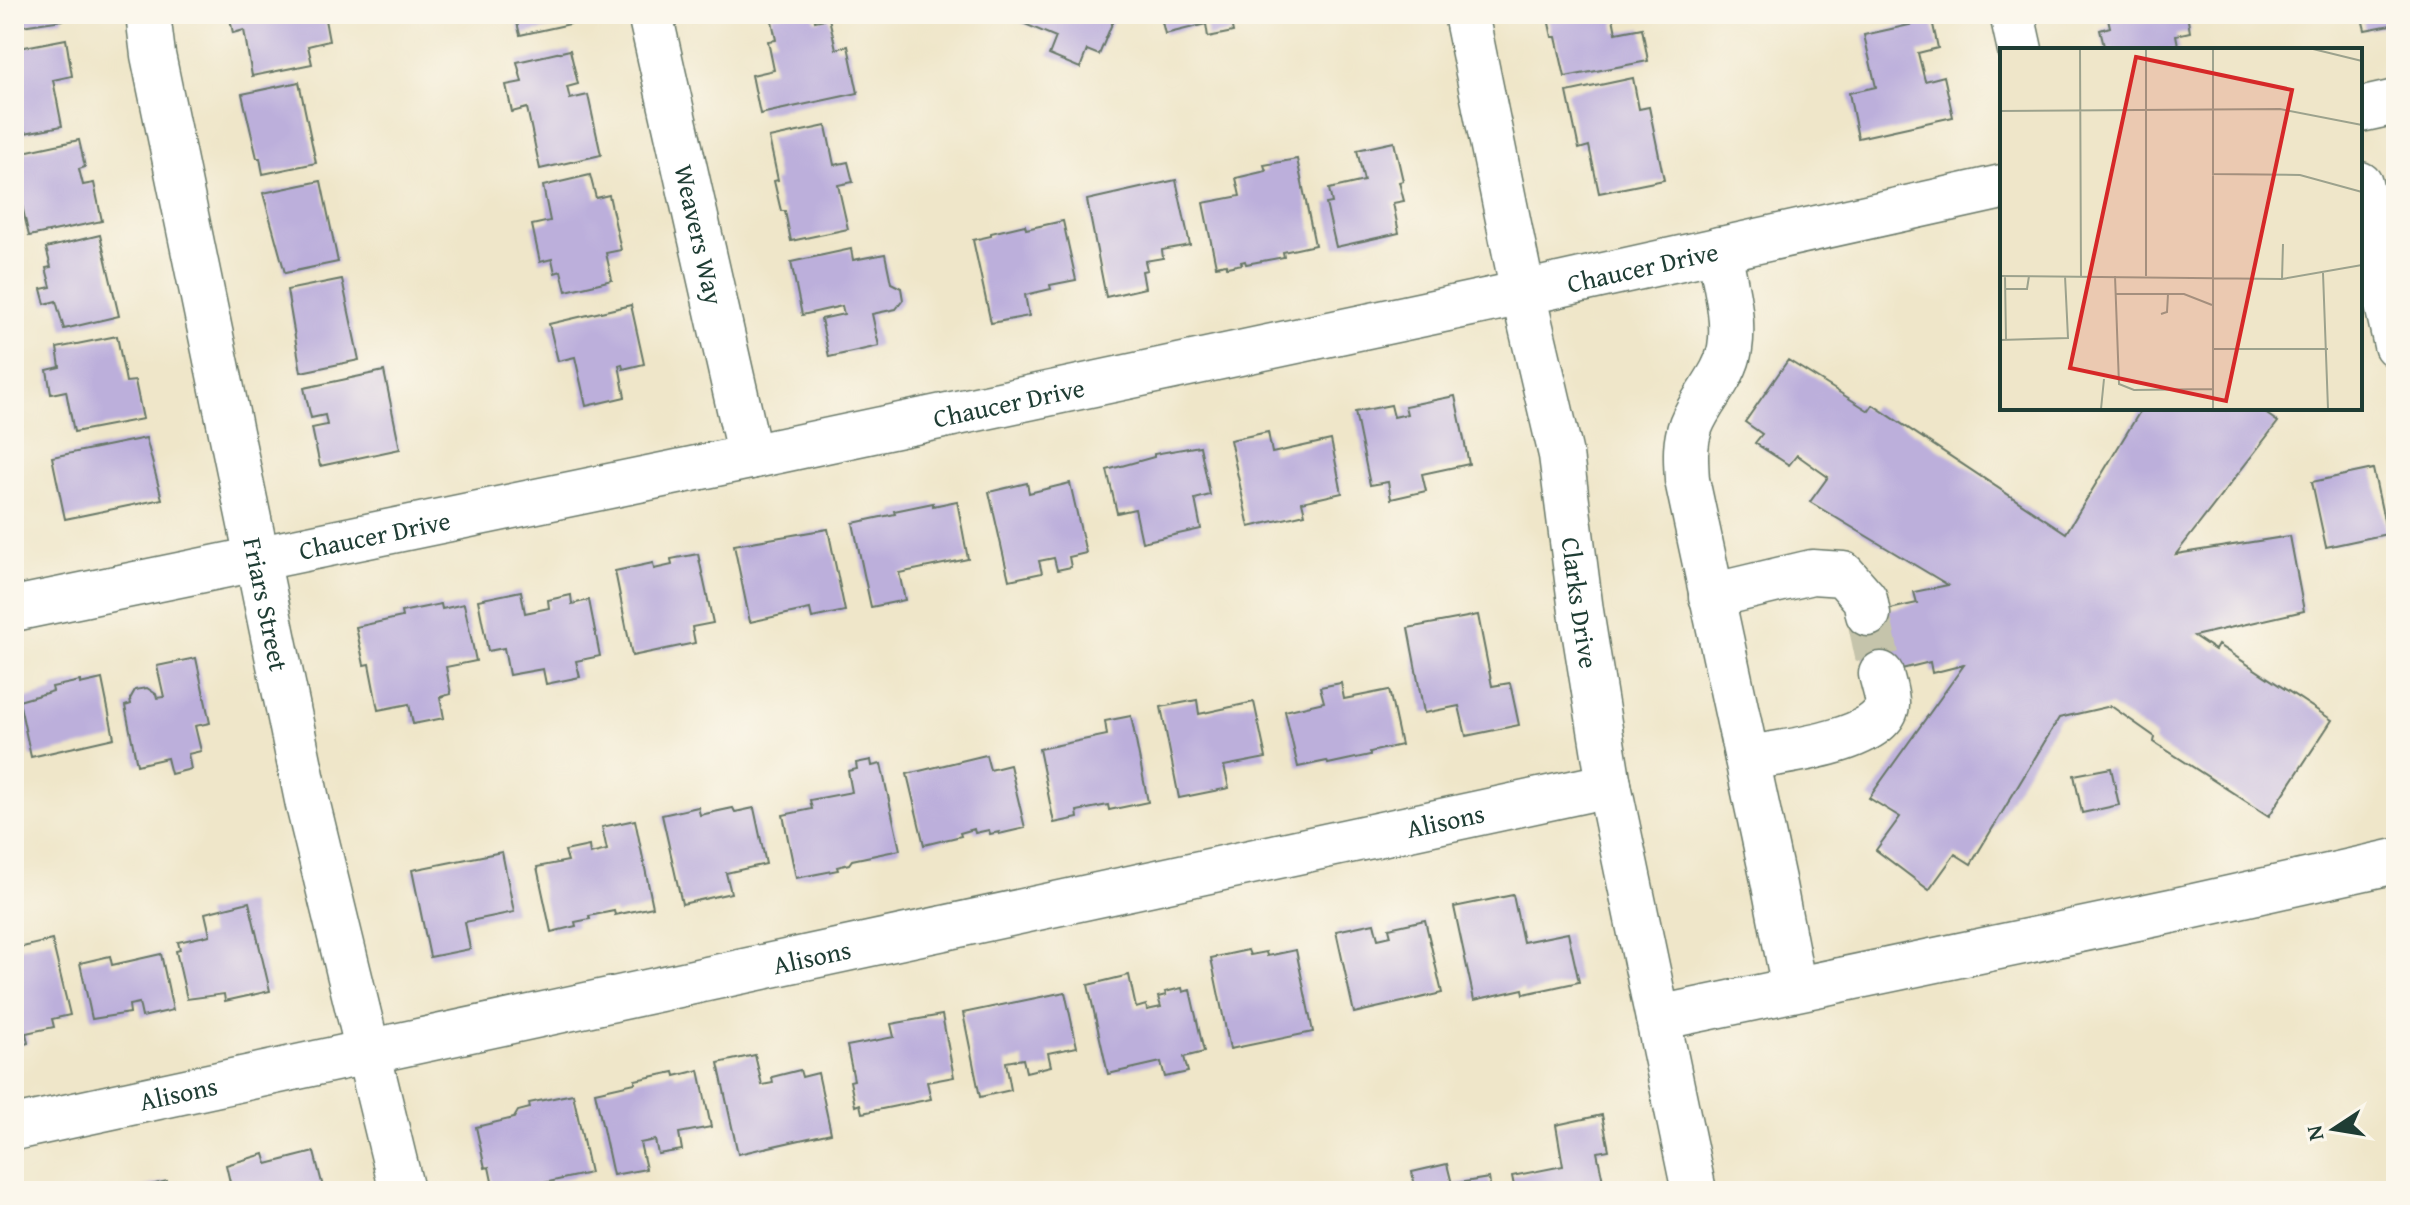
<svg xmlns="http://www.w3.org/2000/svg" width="2410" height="1205" viewBox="0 0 2410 1205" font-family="'Gentium Book Plus',serif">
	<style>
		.building { fill: #bcafdb }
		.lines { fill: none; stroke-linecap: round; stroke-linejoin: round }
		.minor-tunnel { stroke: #c5c4ab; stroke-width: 44; stroke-dasharray: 44 22; stroke-linecap: butt }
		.minor-casing { stroke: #687868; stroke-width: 47 }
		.minor { stroke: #fff; stroke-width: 44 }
		.labels { text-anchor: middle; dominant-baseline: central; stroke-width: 6; stroke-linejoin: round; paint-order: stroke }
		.street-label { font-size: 26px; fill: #1f3d34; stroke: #fbf7ec }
		.inset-road { fill: none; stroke: #9ca28d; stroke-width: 2 }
		.view { fill: #d62828; fill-opacity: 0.15; stroke: #d62828; stroke-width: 4 }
		.inset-edge { fill: none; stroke: #1f3d34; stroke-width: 4 }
	</style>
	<rect width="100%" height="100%" fill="#fbf7ec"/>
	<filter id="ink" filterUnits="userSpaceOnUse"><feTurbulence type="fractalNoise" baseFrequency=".0125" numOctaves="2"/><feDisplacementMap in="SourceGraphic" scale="16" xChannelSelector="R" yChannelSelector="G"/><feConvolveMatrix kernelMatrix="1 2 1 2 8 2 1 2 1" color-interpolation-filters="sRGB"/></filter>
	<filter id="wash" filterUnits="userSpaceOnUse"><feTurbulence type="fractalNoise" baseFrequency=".006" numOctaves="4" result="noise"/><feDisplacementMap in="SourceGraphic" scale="32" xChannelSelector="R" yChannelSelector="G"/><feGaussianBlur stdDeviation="1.8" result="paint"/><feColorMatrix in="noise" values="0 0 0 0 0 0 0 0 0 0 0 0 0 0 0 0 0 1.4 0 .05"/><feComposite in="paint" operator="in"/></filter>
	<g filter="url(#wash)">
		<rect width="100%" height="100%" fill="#efe6c9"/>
		<g id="blocks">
			<!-- building -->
			<path class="building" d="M14 14H62L63 20 14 27Z
				M229 14H324L329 41 308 46 312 64 252 76 244 30 233 33Z
				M515 14H568L570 24 520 35Z
				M782 14H814L815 21 829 18 836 49 848 46 858 93 760 114 752 75 774 70 768 41 776 40 771 16Z
				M1001 14H1116L1099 55 1087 50 1080 68 1049 55 1056 37Z
				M1160 14H1243V15L1230 18 1233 32 1208 37 1206 24 1165 34Z
				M1547 14H1626L1613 18 1616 33 1642 28 1648 61 1565 77 1556 37H1552Z
				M2107 14H2187L2190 32 2176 35 2179 50H2105L2100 30 2110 27Z
				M2361 14H2396V24L2365 30Z
				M1932 20 1938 48 1918 53 1925 81 1944 76 1953 117 1858 138 1849 93 1876 87 1864 35Z
				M66 39 72 76 53 80 62 126 14 135V49Z
				M570 50 578 84 567 87 570 99 588 95 601 155 540 169 527 108 512 112 506 85 522 82 517 62Z
				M1633 78 1639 109 1649 107 1664 180 1599 193 1589 146 1579 149 1567 92Z
				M299 82 316 163 263 174 260 158H257L242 94Z
				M826 126 834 165 848 162 853 182 838 185 848 229 791 241 785 211H781L774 181 778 180 769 138Z
				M79 140 85 167 79 169 83 185 94 183 102 221 29 236 19 192 16 193 14 186V154Z
				M1394 142 1403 181 1399 182 1404 201 1393 203 1399 233 1336 247 1326 204 1332 203 1329 189 1364 181 1357 150Z
				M1297 159 1315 245 1283 252 1284 257 1246 264 1245 261 1241 262 1242 264 1227 267 1226 264 1216 266 1203 203 1240 196 1236 178 1266 171 1264 165Z
				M590 175 596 198 609 195 621 250 606 253 612 280 566 291 561 271 555 273 552 259 540 262 532 225 550 221 543 186Z
				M1176 180 1190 245 1162 250 1163 258 1145 261 1147 270 1142 271 1145 288 1106 297 1087 200Z
				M321 181 338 262 285 273 263 193Z
				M1063 221 1076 280 1050 285 1051 289 1025 295 1029 316 991 323 973 240 991 236V233L1025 225 1026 229Z
				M100 235 119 316 64 329 56 301 45 304 41 289 51 287 46 268 51 267 46 248Z
				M851 249 853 260 885 254 891 283 901 288 903 300 896 309 872 314 879 346 829 357 821 319 844 314 842 306 802 315 791 262Z
				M342 279 359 360 301 372 287 290Z
				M631 305 644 364 623 369 622 364 619 365 625 397 586 406 575 357 558 361 549 324Z
				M117 336 126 382 135 381 143 419 74 432 66 391 51 394 47 370 60 367 57 348Z
				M1788 360 1869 411 1873 405 2066 533 2142 408H2258L2278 422 2176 554 2290 536 2304 611 2194 636 2215 650 2218 645 2332 720 2269 816 2154 742 2155 737 2111 706 2059 718 1971 864 1955 854 1929 890 1876 850 1900 817 1869 798 1964 665 1932 673 1930 662 1869 677 1854 617 1917 603 1914 592 1948 585 1810 502 1828 477 1797 455 1789 465 1755 443 1762 434 1745 422Z
				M384 371 400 449 320 466 312 428 327 425 325 415 311 418 304 388Z
				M1455 396 1469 464 1422 474 1426 491 1391 499 1388 482 1370 485 1355 412 1391 405 1394 417 1407 414 1405 406Z
				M1268 432 1272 453 1331 440 1342 493 1302 502 1305 514 1249 527 1230 440Z
				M146 438 162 499 65 519 52 457Z
				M1200 446 1210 495 1195 499 1201 529 1142 542 1135 509 1117 513 1107 470 1154 457V454Z
				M2373 469 2387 534 2326 547 2312 482Z
				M1027 483 1029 493 1070 483 1086 553 1069 557 1071 567 1057 570 1054 558 1039 561 1042 573 1009 580 989 492Z
				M957 501 968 559 899 573 905 600 871 607 853 523 895 514 894 511 933 503V506Z
				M828 529 845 611 812 618 810 609 750 622 734 545Z
				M698 554 713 623 692 627 695 643 632 656 615 571 653 563 654 569 672 565 671 559Z
				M521 591 525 613 549 608 548 600 571 595 572 604 589 600 600 656 576 661 580 677 546 684 543 669 509 675 504 648 488 651 478 600Z
				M441 604 442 609 464 604 476 661 446 667 451 694 440 697 444 718 413 724 409 704 378 710 369 664 364 665 356 627 402 617 401 612Z
				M1478 615 1492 686 1510 683 1519 725 1466 736 1459 706 1424 713 1408 628Z
				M196 658 210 723 195 726 201 751 188 754 191 769 171 774 167 758 137 765 125 706 131 704 130 699 135 690 147 688 156 694 157 698 164 697 157 666Z
				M102 679 114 738 31 757 19 701 53 691 52 687 80 681V684Z
				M1341 683 1344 699 1389 690 1401 745 1370 752V755L1328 764 1327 761 1298 767 1285 711 1324 702 1320 687Z
				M1197 700 1199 714 1254 702 1266 758 1224 766 1229 788 1179 798 1161 707Z
				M1131 716 1148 802 1109 810 1108 805 1077 811 1078 818 1054 823 1039 749 1107 735 1105 721Z
				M986 755 990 770 1010 765 1025 828 999 834V832L990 834 989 830 975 833 974 829 960 833 961 836 924 845 907 774Z
				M871 760 872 766 881 764 900 850 852 860 849 864 837 867 838 870 796 878 783 815 812 809 810 800 852 792 848 771 857 769 856 763Z
				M2111 768 2119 805 2082 813 2074 775Z
				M698 807 700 815 733 808 735 812 754 808 766 864 726 873 731 893 682 904 662 815Z
				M635 820 653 907 615 915 614 911 589 916 590 919 575 922 576 926 551 932 537 867 568 861 565 851 589 846 590 854 607 850 602 827Z
				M502 852 514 912 465 922 470 949 430 957 412 870Z
				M1513 895 1523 942 1568 933 1579 982 1524 994 1523 989 1474 1000 1454 907Z
				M249 902 270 991 225 1001 224 994 187 999 176 951 180 950 178 942 210 935 205 913Z
				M1425 920 1442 993 1354 1013 1336 931 1374 923 1378 939 1391 936 1389 928Z
				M52 940 70 1015 52 1019 54 1027 26 1033 28 1043 14 1047V949Z
				M1248 950 1250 955 1266 952 1267 956 1296 950 1313 1032 1230 1049 1211 958Z
				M161 954 173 1010 142 1017 139 1003 129 1005 130 1013 92 1019 80 963 110 956 112 965Z
				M1129 975 1136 1008 1146 1005 1147 1010 1161 1007 1158 997 1166 995 1165 992 1182 988 1183 992 1190 990 1204 1052 1184 1057 1188 1072 1165 1077 1161 1062 1108 1074 1088 985Z
				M1065 992 1077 1047 1048 1053 1051 1066 1026 1072 1023 1059 1006 1062 1011 1090 980 1097 963 1013Z
				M942 1015 954 1077 927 1082 931 1099 862 1113 860 1104 855 1106 850 1081 854 1080 847 1046 894 1037 891 1024Z
				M755 1055 762 1085 773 1083 772 1077 800 1070 802 1077 818 1073 831 1133 738 1154 718 1063Z
				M699 1070 711 1127 679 1133 682 1150 658 1154 655 1140 640 1143 646 1169 613 1175 595 1092 635 1083V1080L674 1072 675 1076Z
				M573 1094 590 1173 507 1191H494L489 1167 485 1168 476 1127 514 1118 518 1111 530 1108 529 1103Z
				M1602 1115 1609 1150 1597 1152 1605 1191H1515L1512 1176 1563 1166 1556 1125Z
				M314 1152 324 1191H232L226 1165 264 1154 267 1164Z
				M1447 1164 1452 1184 1489 1178 1491 1191H1416L1412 1172Z
				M167 1181 170 1191H131V1190Z"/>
		</g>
	</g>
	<g filter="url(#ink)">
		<use href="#blocks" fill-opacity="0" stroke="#687868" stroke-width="2"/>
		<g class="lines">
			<!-- minor-tunnel -->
			<path class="minor-tunnel" d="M1868 614 1881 674"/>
			<defs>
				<g id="minor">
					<path id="s1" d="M148 14 153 55 308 805 402 1191"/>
					<path id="s2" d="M650 14 750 457"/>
					<path id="s3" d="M1466 14 1523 293 1561 455 1581 611 1609 785 1694 1191"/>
					<path d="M2012 14 2020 50"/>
					<path d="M2360 110 2396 102"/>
					<path d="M2360 184 2396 345"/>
					<path d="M1719 249C1724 281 1735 316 1730 348 1726 376 1701 399 1691 425 1684 444 1686 461 1687 480L1773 880 1794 989"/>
					<path d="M1711 596 1812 572 1843 574 1865 599 1868 614"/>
					<path id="s4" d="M14 609 750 457 1523 293 2002 187"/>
					<path d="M1747 758C1778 753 1882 742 1887 705 1888 697 1883 683 1881 674"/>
					<path d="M1658 1018 2176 910 2396 861"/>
					<path id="s5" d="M14 1128 1609 785"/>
				</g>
			</defs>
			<!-- minor casing -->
			<use href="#minor" class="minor-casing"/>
			<!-- minor -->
			<use href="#minor" class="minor"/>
		</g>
	</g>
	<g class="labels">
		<!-- street labels -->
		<g class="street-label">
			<text stroke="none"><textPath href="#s2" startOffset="226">Weavers Way</textPath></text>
			<text stroke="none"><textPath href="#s4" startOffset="1664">Chaucer Drive</textPath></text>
			<text stroke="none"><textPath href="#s4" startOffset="1016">Chaucer Drive</textPath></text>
			<text stroke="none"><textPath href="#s4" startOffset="368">Chaucer Drive</textPath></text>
			<text stroke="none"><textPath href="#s3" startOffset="600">Clarks Drive</textPath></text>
			<text stroke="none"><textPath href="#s1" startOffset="602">Friars Street</textPath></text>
			<text stroke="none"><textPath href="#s5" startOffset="1464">Alisons</textPath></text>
			<text stroke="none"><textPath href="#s5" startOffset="816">Alisons</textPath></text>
			<text stroke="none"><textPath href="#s5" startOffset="168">Alisons</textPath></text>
		</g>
	</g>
	<!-- overview -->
	<g transform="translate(2000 48)">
		<rect width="362" height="362" fill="#efe6c9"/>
		<path class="inset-road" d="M80 1 81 228M146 1V228M213 1V361M313 1 362 13M0 63 280 61 362 77M212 126 300 127 362 144M323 225 328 361M0 228 282 231 362 217M5 228 6 293M115 228 119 336 134 342 213 341M282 231 283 196M5 241H27L29 228M115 246H184L212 257M161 266 167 264 168 246M0 292 68 290 65 228M213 301H328M101 361 104 331"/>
		<path class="view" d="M136 9 292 42 226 353 70 320Z"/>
		<rect width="362" height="362" class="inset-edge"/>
	</g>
	<!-- margin -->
	<rect width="2410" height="1205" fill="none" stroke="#fbf7ec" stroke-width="48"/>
	<!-- north arrow -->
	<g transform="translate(2334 1129) rotate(258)" stroke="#fbf7ec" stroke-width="6" paint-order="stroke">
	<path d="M0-6L14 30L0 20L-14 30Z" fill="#1f3d34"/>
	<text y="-12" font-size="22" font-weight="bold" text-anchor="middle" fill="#1f3d34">N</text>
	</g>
</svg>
